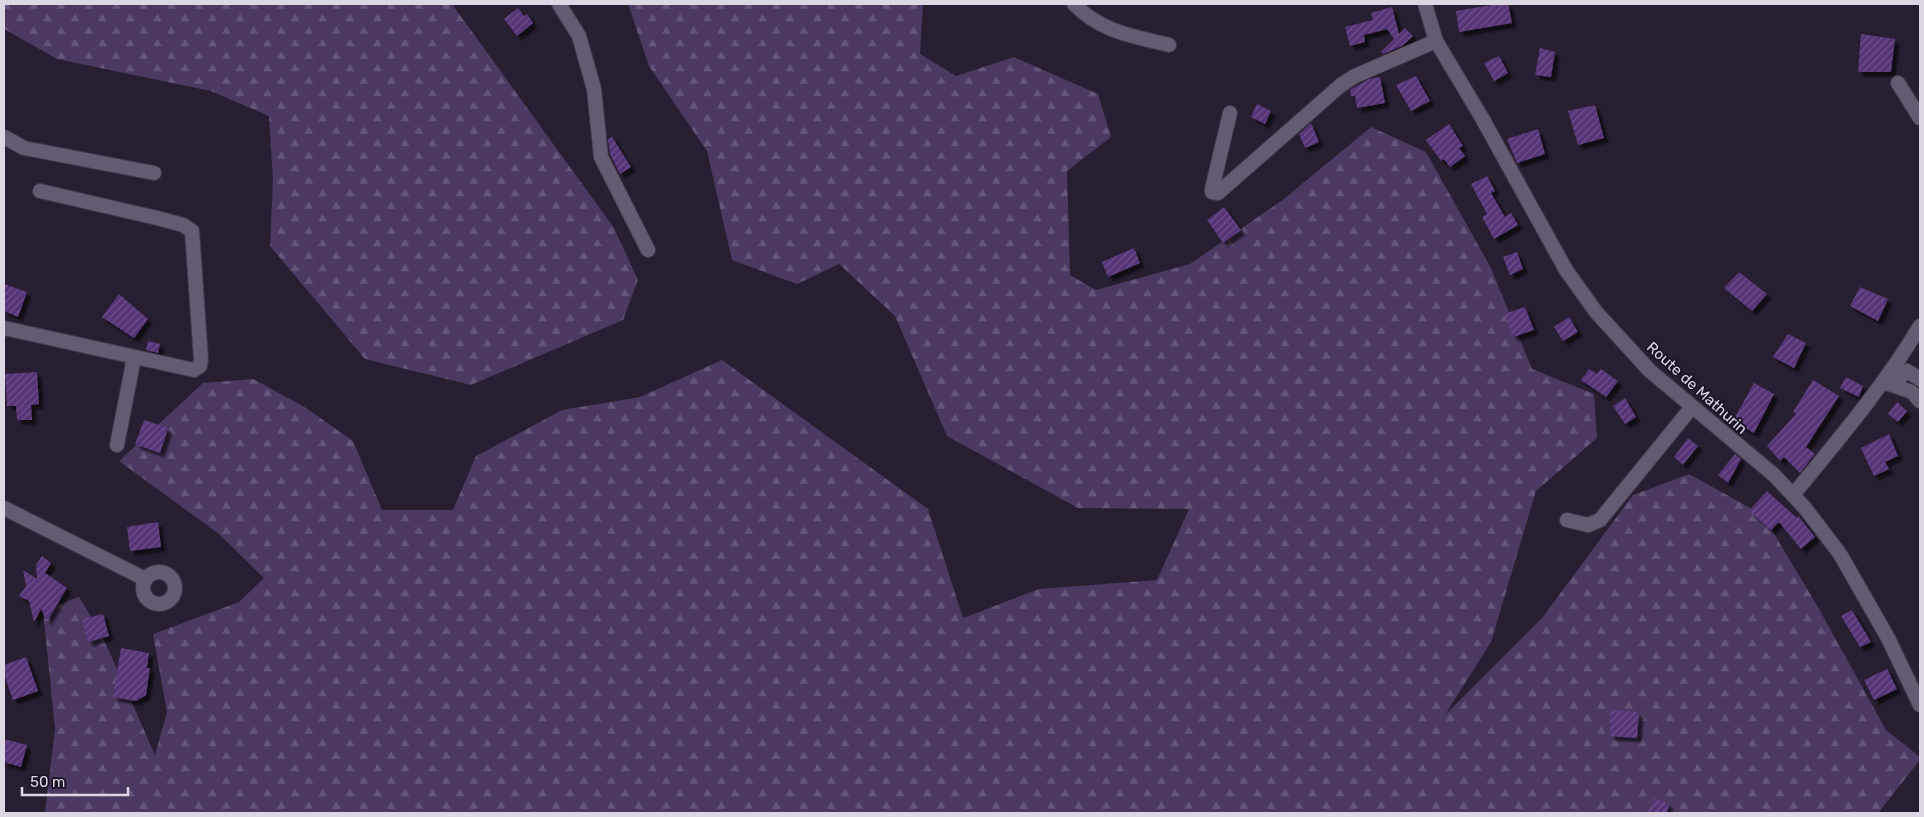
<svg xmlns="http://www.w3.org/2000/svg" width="1924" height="817" viewBox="0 0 1924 817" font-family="Rubik,sans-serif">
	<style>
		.forest { fill: url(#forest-firs) }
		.building { fill: url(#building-hatch); filter: url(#shadow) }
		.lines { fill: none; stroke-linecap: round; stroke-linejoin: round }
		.minor-casing { stroke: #413a49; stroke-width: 16 }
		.minor { stroke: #645b71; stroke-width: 14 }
		.labels { text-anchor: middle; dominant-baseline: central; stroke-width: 4; stroke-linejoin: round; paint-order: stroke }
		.street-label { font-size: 15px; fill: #ddd7e4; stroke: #1d1527 }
	</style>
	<defs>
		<pattern id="forest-firs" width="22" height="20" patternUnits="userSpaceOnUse" patternTransform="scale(1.25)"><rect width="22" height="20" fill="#4c3962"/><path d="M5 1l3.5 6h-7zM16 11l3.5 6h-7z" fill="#655578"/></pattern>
		<pattern id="building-hatch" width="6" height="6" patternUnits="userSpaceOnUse" patternTransform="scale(1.25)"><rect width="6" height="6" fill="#563477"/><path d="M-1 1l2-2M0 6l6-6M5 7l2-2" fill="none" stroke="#6e518a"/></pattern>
		<filter id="shadow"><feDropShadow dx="4.5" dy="4.5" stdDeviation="1" flood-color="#0009"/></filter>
	</defs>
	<rect width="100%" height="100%" fill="#271e31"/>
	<!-- forest -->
	<path class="forest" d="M4 4H452L614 228 638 280 623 320 471 385 365 359 270 246 273 180 269 116 211 91 57 59 4 29Z
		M628 4H923L920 54 956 76 1014 57 1098 94 1111 137 1067 171 1070 275 1096 290 1190 264 1284 199 1371 127 1426 152 1491 268 1532 369 1594 394 1597 438 1536 491 1491 642 1445 715 1542 618 1633 495 1689 474 1763 515 1819 609 1886 730 1920 757V760L1878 813H46L45 812 55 729 43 610 79 597 101 633 155 755 167 712 153 634 239 602 264 578 219 534 119 461 203 383 253 379 303 406 353 441 382 510H453L476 456 562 410 640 397 722 360 928 509 963 618 1039 589 1157 580 1189 509 1078 508 947 436 895 316 839 264 797 284 732 260 707 151 649 66Z"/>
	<!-- building -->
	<path class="building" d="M1497 4H1508L1512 23 1459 32 1456 11Z
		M1392 7 1399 34 1405 28 1413 36 1402 46 1383 54 1381 52 1394 39 1387 29 1364 35 1365 42 1350 46 1345 27 1373 20 1371 13Z
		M518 8 524 16 527 14 533 23 517 36 504 19Z
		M1861 34 1895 39 1891 72H1858Z
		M1540 48 1555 52 1551 77 1535 75Z
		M1499 56 1508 73 1494 81 1484 63Z
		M1416 76 1430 101 1411 111 1396 85Z
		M1380 77 1385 103 1357 108 1355 96H1351L1350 90 1369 79Z
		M1257 104 1271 111 1265 124 1251 117Z
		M1595 105 1604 138 1578 145 1568 111Z
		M1311 123 1319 142 1305 148 1299 134Z
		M1449 124 1463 146 1459 148 1465 156 1450 167 1444 159 1441 161 1426 140Z
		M1538 129 1545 154 1517 163 1507 139Z
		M612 137 631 167 620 174 610 154 608 139Z
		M1487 176 1495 191 1491 193 1505 217 1511 213 1518 225 1494 239 1482 217 1487 214 1471 184Z
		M1224 207 1241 230 1223 243 1207 220Z
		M1134 248 1140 263 1108 277 1102 262Z
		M1517 252 1523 269 1510 275 1503 257Z
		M1739 272 1767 294 1752 311 1724 288Z
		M4 284 27 292 18 317 4 311Z
		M1860 287 1888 299 1878 321 1850 306Z
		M119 294 148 319 134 338 102 317Z
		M1525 307 1534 330 1513 337 1504 314Z
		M1569 317 1578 332 1563 341 1554 327Z
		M1788 334 1806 343 1794 368 1773 357Z
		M148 341 160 344 158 353 146 350Z
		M1589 369 1597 374 1601 369 1618 381 1606 397 1581 380Z
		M37 372 39 404 31 405 32 420H17L16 406H7L5 374Z
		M1846 377 1863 386 1859 397 1840 388Z
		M1813 380 1839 396 1806 447 1815 454 1800 473 1784 457 1780 461 1767 446 1796 414 1793 412Z
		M1754 383 1774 394 1754 433 1733 421Z
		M1625 398 1636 417 1625 424 1613 406Z
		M1897 402 1907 411 1898 422 1888 414Z
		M144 420 168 428 160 453 135 444Z
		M1889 434 1898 456 1885 462 1889 469 1874 476 1861 448Z
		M1688 438 1698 446 1683 465 1674 457Z
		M1735 454 1741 459 1728 483 1718 475Z
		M1767 491 1797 518 1798 516 1815 537 1801 549 1779 522 1771 530 1749 511Z
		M158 522 161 547 130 551 127 527Z
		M42 556 51 563 45 573 67 588 47 621 41 609 34 622 29 601 19 596 26 586 23 570 37 579 36 565Z
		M1852 610 1871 642 1860 647 1841 616Z
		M103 614 109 636 88 642 82 619Z
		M121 648 149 653 147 668H150L146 695 136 701 113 697Z
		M26 657 38 691 13 700 4 674V665Z
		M1887 669 1897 689 1874 700 1864 680Z
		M1611 710 1639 712 1637 738 1610 736Z
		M4 739 27 745 21 767 4 762Z
		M1654 798 1669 804 1667 813H1648Z"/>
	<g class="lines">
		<defs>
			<path id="minor" d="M559 4 579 36 594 89 601 157 648 250
				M1074 4C1101 32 1133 36 1169 45
				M1425 4 1436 41 1482 118 1566 270 1596 312 1650 371 1774 475 1805 508 1840 554 1888 638 1920 705
				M1898 83 1920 118
				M1230 113 1212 189V192L1218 193 1341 85 1355 76 1436 41
				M4 137 24 148 154 173
				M4 328 194 370 200 366 201 359 192 231 183 225 157 218 40 191
				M1883 382 1912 392 1920 401
				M1895 386 1900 377 1907 371 1920 379
				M117 445 134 358
				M1793 495C1838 440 1884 386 1920 326
				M4 508 145 579
				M1567 520 1588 525 1600 520 1692 407
				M143 588a16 16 0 1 1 32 0a16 16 0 1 1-32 0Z"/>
		</defs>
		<!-- minor casing -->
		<use href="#minor" class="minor-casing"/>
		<!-- minor -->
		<use href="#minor" class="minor"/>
	</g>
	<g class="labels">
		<!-- street labels -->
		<g class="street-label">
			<text transform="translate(1697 388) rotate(42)">Route de Mathurin</text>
		</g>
	</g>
	<!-- border -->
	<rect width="1924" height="817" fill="none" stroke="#ddd7e4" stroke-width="10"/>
	<!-- scale -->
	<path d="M22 787v8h106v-8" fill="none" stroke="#ddd7e4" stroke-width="2.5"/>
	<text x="30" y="787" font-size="15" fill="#ddd7e4" stroke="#1d1527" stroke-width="4" paint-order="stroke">50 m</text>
</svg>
